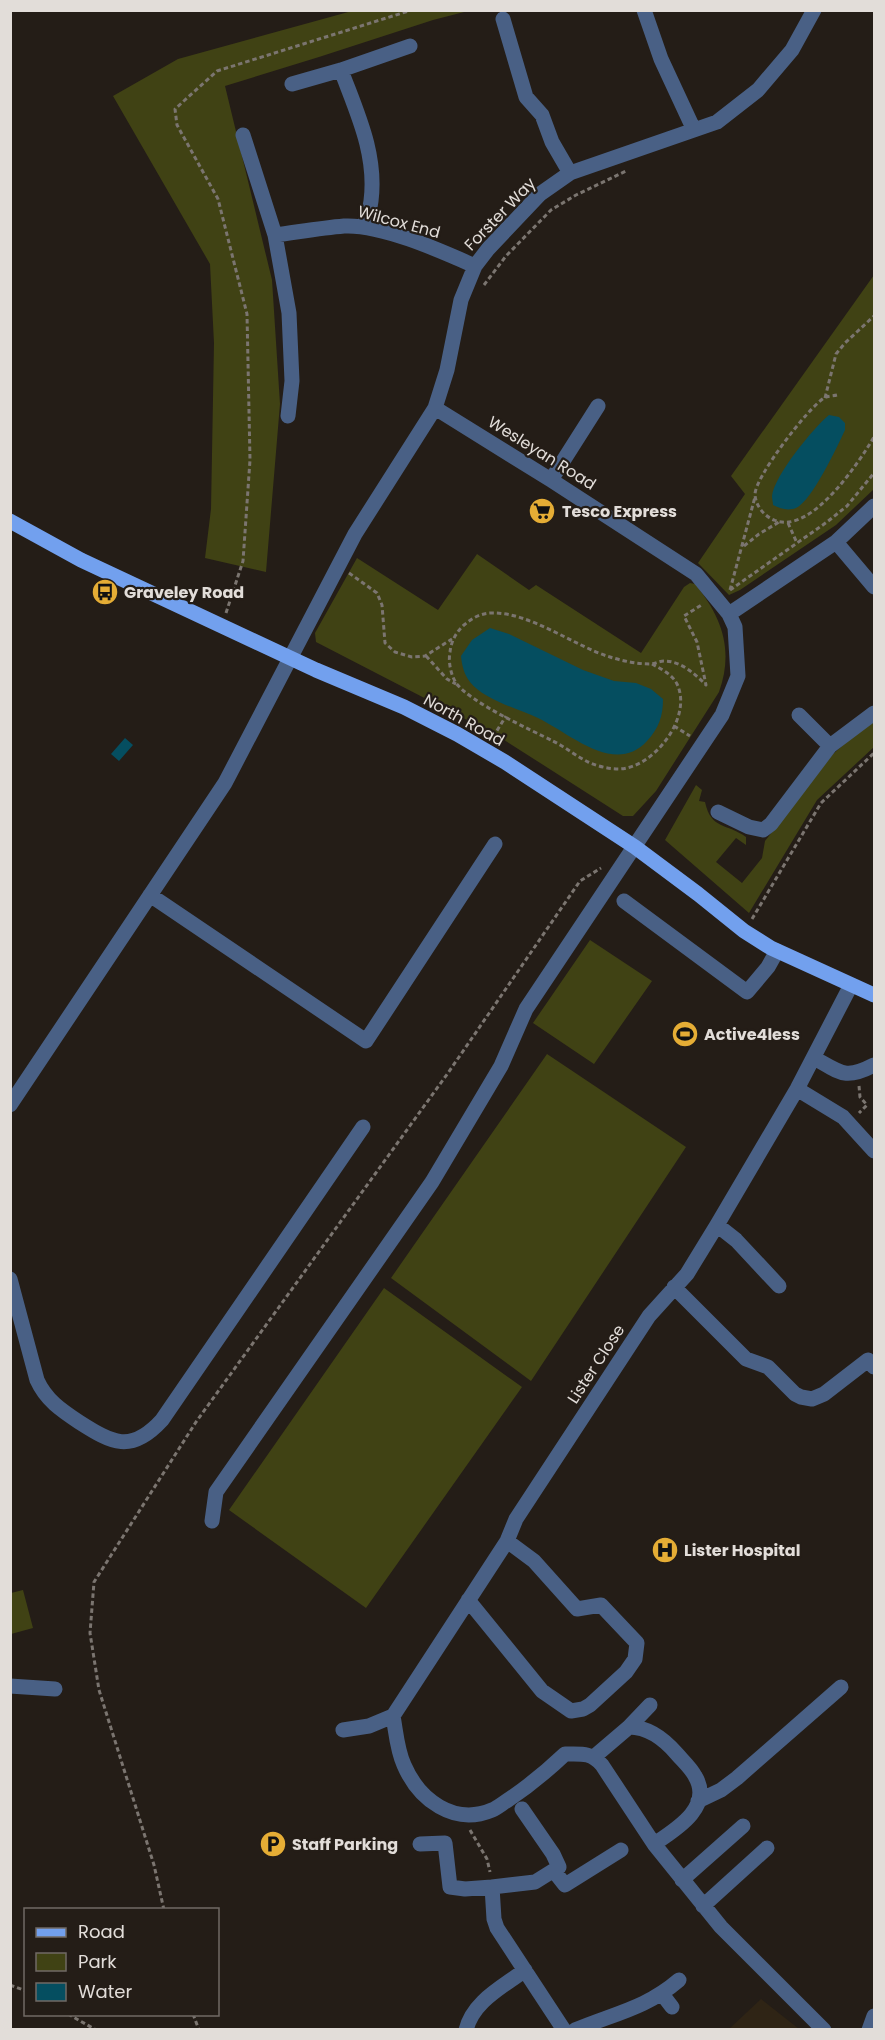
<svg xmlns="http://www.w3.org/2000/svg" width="885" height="2040" viewBox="0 0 885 2040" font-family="Poppins,sans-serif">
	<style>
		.commercial { fill: #2f2415 }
		.green { fill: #404214 }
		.water { fill: #054e60 }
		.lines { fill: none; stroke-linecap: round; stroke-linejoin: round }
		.path { stroke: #7b7570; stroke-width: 3; stroke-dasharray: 4.5 3; stroke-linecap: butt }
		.minor { stroke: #496085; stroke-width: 15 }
		.major { stroke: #72a0ee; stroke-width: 15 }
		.labels { text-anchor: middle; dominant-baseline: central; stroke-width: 4.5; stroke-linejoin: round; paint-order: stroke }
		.street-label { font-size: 16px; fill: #e2ddd9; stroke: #241d17 }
		.poi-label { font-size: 16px; font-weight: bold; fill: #e2ddd9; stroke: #241d17; text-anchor: start }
	</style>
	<rect width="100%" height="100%" fill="#241d17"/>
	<!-- commercial -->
	<path class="commercial" d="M761 1999 799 2029H729Z"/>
	<!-- green -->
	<path class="green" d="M352 11H468L433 20 319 57 225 86 272 280 280 404 266 572 205 558 211 509 214 343 210 264 113 96 178 59Z
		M874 275V489L836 525 740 590 729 595 698 563 745 494 731 476Z
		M477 554 529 590 536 585 641 653 684 587 690 583 695 584C722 617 734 650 719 692L656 791 633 816H623L498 736 316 642 315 633 357 558 438 610Z
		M874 718V747L817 800 749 913 665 840 696 785 702 790 699 801 705 802C711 830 727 823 746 837V845L736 838 716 862 742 883 762 858 765 841 833 754Z
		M590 940 652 981 594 1064 533 1023Z
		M547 1054 686 1147 531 1381 391 1278Z
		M384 1288 522 1387 366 1608 229 1510Z
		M23 1590 33 1628 11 1634V1593Z"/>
	<!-- water -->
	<path class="water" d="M829 415 839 417 845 423V430C837 447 812 501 796 508 788 511 781 509 773 505 773 502 772 499 772 496 774 476 814 427 829 415Z
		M490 628 509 634 583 670 614 681 636 683 651 689 663 699C663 716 659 728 647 741 615 776 571 734 538 718 518 709 483 699 470 682 464 674 462 666 461 656L472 640Z
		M125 738 133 745 119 761 111 754Z"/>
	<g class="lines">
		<!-- path -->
		<path class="path" d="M484 285 506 256 551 210 576 195 626 171
			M837 395C833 396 827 396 824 398 808 408 754 478 755 495 756 506 764 516 774 520 810 536 858 464 874 437
			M825 398 836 354 845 343 874 316
			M788 523 797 543
			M744 546 759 534 779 522
			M349 573 377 593 382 605 385 643 395 652 412 657 425 656 452 639
			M730 590 827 522 847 506 874 473
			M730 590 755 497
			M226 613 243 561 250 460 247 314 218 199 177 125 175 109 217 71 412 10
			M426 656 447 679 456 684
			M652 664C661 669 672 674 677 684 693 717 654 768 619 769 608 769 597 766 588 762 576 756 565 747 553 741 529 729 471 703 456 683 451 675 448 662 450 652 451 642 456 632 464 625 472 618 481 613 492 613 530 612 574 646 610 657 623 661 637 664 650 664 655 664 659 661 664 661 681 661 695 674 706 685L697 642 684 616 703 604
			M674 726 690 736
			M493 737 506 716
			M752 919 821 803 874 753
			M859 1086 860 1097 867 1105 859 1113
			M470 1830 487 1859 490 1872
			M164 1910 154 1865 99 1690 90 1633 94 1582 196 1422 448 1073 580 881 601 868
			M10 1985 26 1991
			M68 2014 96 2030
			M193 2014 199 2030"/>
		<!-- minor -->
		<path class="minor" d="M644 10 661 59 694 130
			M503 19 526 97 542 115 552 142 570 173
			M341 70C357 113 377 154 371 201 370 210 366 219 363 227
			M292 84 341 70 410 46
			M243 135 275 235 289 313 292 381 288 416
			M275 235C298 232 321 228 344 226 381 224 441 251 475 266
			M551 480 598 406
			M836 542 874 587
			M729 614 836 542 874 506
			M799 715 830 746
			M718 812 749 827 763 830 771 824 830 746 874 713
			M150 895 366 1041 495 844
			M624 901 747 992 768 967 777 951
			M814 1058C841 1073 845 1080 874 1065
			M797 1089 843 1117 874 1151
			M10 1105 225 783 355 534 435 408 447 370 461 300 475 266 488 249 540 194 570 173 717 122 758 90 792 50 814 10
			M717 1225 736 1240 779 1286
			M10 1279 37 1380C46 1400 61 1410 79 1422 112 1443 131 1454 162 1420L363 1127
			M674 1287 746 1359 768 1367 795 1394 801 1397 812 1399 824 1394 868 1360 874 1367
			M212 1521 216 1492 432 1182 501 1066 526 1009 722 715 738 676 735 627 729 614 696 574 551 480 435 408
			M468 1600 542 1691 571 1711 583 1709 590 1705 626 1672 635 1659 637 1643 601 1605 577 1609 534 1561 507 1541
			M10 1686 55 1689
			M393 1716C396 1732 397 1750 404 1765 419 1800 454 1826 492 1810 497 1808 503 1803 508 1800 529 1786 547 1771 565 1754 581 1754 591 1752 602 1765L654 1844C675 1830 714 1807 695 1776 691 1768 683 1761 677 1754 665 1740 649 1727 629 1727L595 1756
			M629 1727 650 1705
			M343 1730 369 1726 393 1716 507 1541 516 1519 649 1316 687 1274 717 1225 797 1089 851 985
			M698 1801 721 1790 737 1778 841 1687
			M420 1844 445 1843 450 1887 465 1889 492 1887 494 1919 497 1928 564 2030
			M654 1844 721 1927 824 2030
			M554 1871 565 1885 621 1850
			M682 1880 743 1826
			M492 1887 535 1882 559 1867 553 1854 522 1809
			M703 1906 767 1848
			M662 1994 672 2007
			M466 2030C473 2001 503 1987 525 1970
			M575 2030C615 2013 645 2009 679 1980
			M869 2030 874 2016"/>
		<!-- major -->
		<path class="major" d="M10 521 81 560 316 670 404 707 457 734 505 762 635 847 698 894 744 931 771 948 874 995"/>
	</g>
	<!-- icons -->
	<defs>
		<symbol id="supermarket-disc" viewBox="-11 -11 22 22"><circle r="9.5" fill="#e5ad35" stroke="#241d17"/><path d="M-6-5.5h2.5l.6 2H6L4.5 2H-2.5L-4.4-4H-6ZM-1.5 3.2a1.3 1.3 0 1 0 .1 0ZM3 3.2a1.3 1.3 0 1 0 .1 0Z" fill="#111"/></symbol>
		<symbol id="bus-disc" viewBox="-11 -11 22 22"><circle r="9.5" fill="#e5ad35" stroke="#241d17"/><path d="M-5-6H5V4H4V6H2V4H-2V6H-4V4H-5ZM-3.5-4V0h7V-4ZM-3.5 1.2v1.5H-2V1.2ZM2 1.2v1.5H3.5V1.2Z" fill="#111"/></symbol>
		<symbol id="stadium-disc" viewBox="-11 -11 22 22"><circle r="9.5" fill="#e5ad35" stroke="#241d17"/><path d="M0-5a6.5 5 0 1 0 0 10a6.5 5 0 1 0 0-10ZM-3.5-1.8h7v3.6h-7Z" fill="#111"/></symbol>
		<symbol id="hospital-disc" viewBox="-11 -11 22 22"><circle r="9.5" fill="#e5ad35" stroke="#241d17"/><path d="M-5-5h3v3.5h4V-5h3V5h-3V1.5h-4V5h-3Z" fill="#111"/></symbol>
		<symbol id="parking-disc" viewBox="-11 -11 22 22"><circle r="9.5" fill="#e5ad35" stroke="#241d17"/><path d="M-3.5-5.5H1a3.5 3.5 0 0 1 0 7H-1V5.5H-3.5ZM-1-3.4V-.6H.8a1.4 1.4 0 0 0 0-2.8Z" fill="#111"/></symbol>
	</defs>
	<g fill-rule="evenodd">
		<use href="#supermarket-disc" x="527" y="496" width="30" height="30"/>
		<use href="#bus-disc" x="90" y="577" width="30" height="30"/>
		<use href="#stadium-disc" x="670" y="1019" width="30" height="30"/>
		<use href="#hospital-disc" x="650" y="1535" width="30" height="30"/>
		<use href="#parking-disc" x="258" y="1829" width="30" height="30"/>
	</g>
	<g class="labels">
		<!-- street labels -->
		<g class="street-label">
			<text transform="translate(500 214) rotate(-46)">Forster Way</text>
			<text transform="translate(399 222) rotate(15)">Wilcox End</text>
			<text transform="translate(542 453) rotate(32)">Wesleyan Road</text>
			<text transform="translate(464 720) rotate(29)">North Road</text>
			<text transform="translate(596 1364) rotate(-57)">Lister Close</text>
		</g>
		<!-- poi labels -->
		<g class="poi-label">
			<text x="562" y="511">Tesco Express</text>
			<text x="124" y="592">Graveley Road</text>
			<text x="704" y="1034">Active4less</text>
			<text x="684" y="1550">Lister Hospital</text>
			<text x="292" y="1844">Staff Parking</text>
		</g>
	</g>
	<!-- border -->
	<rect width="885" height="2040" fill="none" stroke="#e2ddd9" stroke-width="24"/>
	<!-- legend -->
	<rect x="24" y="1908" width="195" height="108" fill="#241d17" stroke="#706a65" stroke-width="1.5"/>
	<rect x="36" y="1928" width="30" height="9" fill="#72a0ee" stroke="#706a65" stroke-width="1.5"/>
	<text x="78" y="1938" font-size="18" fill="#e2ddd9">Road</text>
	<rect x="36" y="1953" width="30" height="18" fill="#404214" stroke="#706a65" stroke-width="1.5"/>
	<text x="78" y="1968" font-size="18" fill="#e2ddd9">Park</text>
	<rect x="36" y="1983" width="30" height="18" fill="#054e60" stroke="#706a65" stroke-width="1.5"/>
	<text x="78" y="1998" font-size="18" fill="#e2ddd9">Water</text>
</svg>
